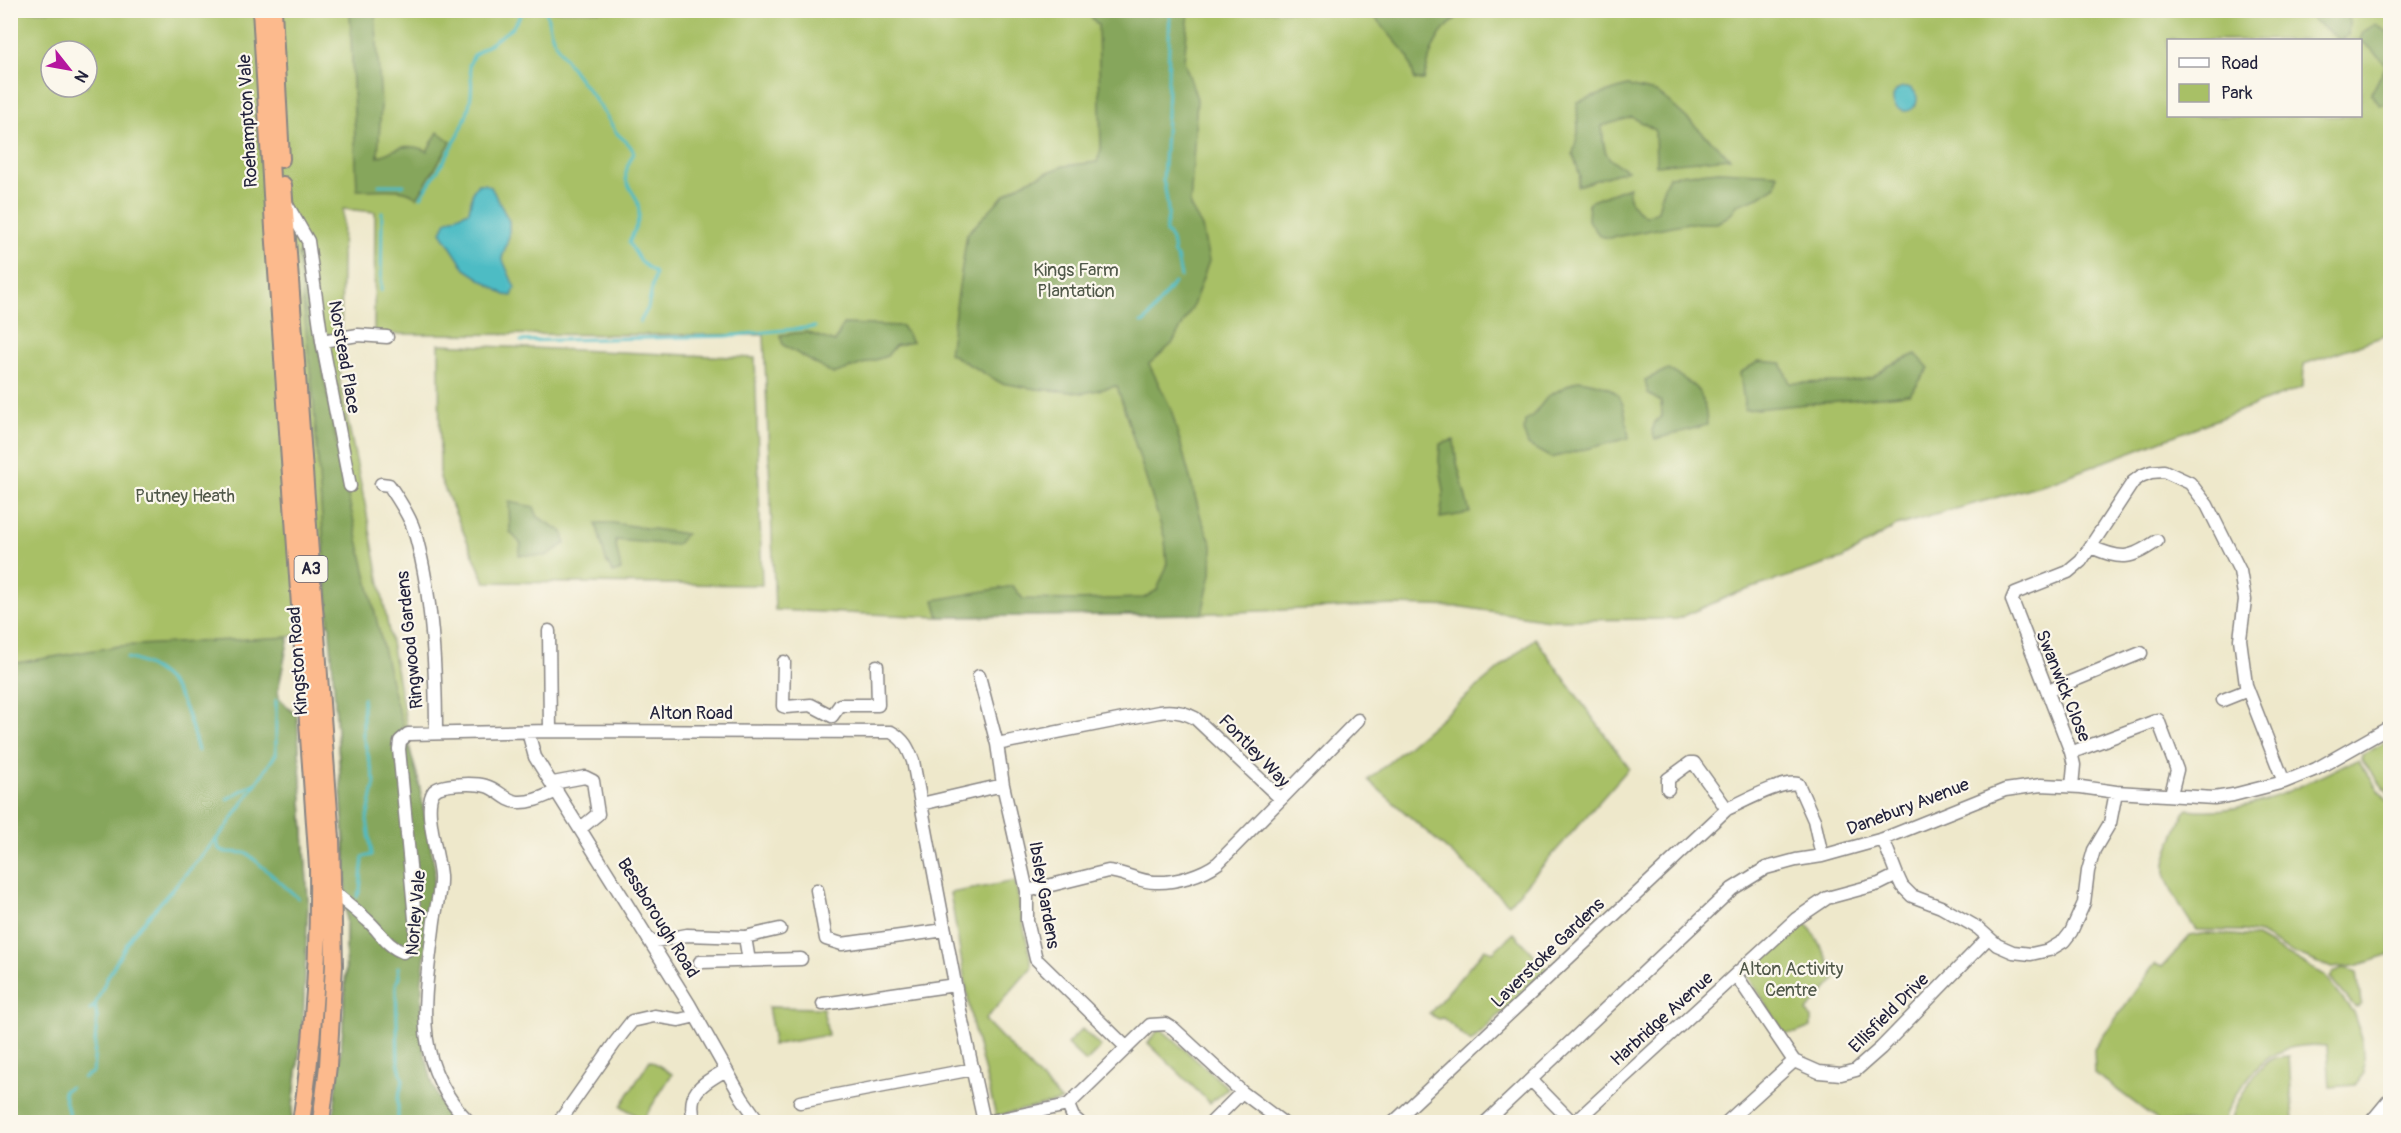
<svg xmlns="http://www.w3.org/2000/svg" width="2401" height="1133" viewBox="0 0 2401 1133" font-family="Pangolin,sans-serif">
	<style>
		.green { fill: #a8c066; stroke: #657150; stroke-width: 1.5; fill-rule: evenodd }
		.forest { fill: #86a65b; stroke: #54644b; stroke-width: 1.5 }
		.water { fill: #4ebcc4; stroke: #386f80; stroke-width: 1.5 }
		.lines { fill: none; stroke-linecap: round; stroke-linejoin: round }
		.stream { stroke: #4ebcc4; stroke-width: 3 }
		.minor-casing { stroke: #888583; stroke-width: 15 }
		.highway-casing { stroke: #888583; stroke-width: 20 }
		.minor { stroke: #fff; stroke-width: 12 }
		.highway { stroke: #fcba8d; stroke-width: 16 }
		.labels { text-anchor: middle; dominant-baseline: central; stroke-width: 4.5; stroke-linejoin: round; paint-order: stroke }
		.shield { fill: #fbf7ec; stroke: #636270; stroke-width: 1.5 }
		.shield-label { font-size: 16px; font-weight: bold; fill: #22223b }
		.street-label { font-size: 18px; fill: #22223b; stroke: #fbf7ec }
		.park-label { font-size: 18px; fill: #51594a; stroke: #fbf7ec }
	</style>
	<rect width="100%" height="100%" fill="#fbf7ec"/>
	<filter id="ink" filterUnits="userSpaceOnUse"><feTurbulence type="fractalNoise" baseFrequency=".0167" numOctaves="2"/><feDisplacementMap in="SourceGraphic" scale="12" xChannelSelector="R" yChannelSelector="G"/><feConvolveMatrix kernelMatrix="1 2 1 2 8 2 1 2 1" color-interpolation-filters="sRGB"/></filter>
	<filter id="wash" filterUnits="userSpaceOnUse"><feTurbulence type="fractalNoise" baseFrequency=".008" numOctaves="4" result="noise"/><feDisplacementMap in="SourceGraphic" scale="24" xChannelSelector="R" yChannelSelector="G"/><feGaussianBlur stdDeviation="1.35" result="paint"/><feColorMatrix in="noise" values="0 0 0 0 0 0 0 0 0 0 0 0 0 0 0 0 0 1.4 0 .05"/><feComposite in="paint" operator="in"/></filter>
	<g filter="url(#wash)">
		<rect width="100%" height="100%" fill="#eee8cb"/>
		<!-- green -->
		<path class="green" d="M10 11H2390V334L2304 364 2303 387 2051 482 1896 526 1842 559 1734 594 1677 619 1549 620 1462 607 1395 605 1191 614 939 617 775 610 764 335 374 334 375 212 343 209 340 384 365 504 406 722 414 776 333 1122C352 992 347 863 337 732 334 696 336 658 330 623L289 637 278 690 279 699 297 716 308 900 303 1022 291 1122H11ZM2168 40H2360V116H2168ZM51 51H87V87H51Z
			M439 344 755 358 762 585 485 582 440 478Z
			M1535 638 1629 768 1509 904 1368 780Z
			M2386 742 2390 744V796L2361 759 2362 755Z
			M2358 761 2390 805V955L2355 966 2332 968 2293 953 2260 934 2243 931 2196 930C2187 918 2167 886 2165 872 2162 858 2179 827 2184 813L2188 809C2244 817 2297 788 2346 764Z
			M1015 881 1032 967 985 1020 1062 1101 996 1116 972 1022 950 893Z
			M1801 923 1806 924 1813 932 1835 974V980L1807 1011 1811 1018V1027L1796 1033H1784L1748 976 1751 971Z
			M1514 933 1547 969 1471 1042 1443 1018 1439 1019 1429 1014 1485 949 1493 952Z
			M2208 933 2257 937 2324 975 2353 1012 2362 1039 2364 1073 2355 1085 2330 1087 2327 1046C2287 1042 2266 1053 2243 1085 2234 1097 2227 1108 2224 1122H2160L2095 1073 2094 1049 2151 969 2155 964 2162 967 2190 936Z
			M2345 968 2357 972 2361 1004 2358 1007H2355L2330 978 2333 973Z
			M768 1007 823 1008 828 1035 772 1045 773 1034Z
			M1160 1028 1228 1088 1210 1103 1148 1043Z
			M1082 1029 1101 1047 1086 1062 1067 1044Z
			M2289 1056 2293 1122H2231C2235 1103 2256 1067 2274 1058 2278 1056 2284 1057 2289 1056Z
			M650 1060 672 1074 643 1120 621 1106Z"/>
		<!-- forest -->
		<path class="forest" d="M1375 10H1462V11C1456 20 1446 26 1440 35 1430 49 1428 65 1424 80H1415L1408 56 1372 14Z
			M350 11H375L381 105 378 157C398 148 405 142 427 151L438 132 451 142 417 198C407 185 374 191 357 190Z
			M1091 11H1189L1184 61 1197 99 1190 206 1202 227 1209 261 1193 306 1172 344 1149 364 1171 409 1201 518 1212 545 1211 574 1202 614 939 617 934 600 1013 586 1023 599 1075 600 1144 598 1157 590 1167 566 1165 539 1117 386 1084 393 1036 389 1001 383 949 353 967 234 1004 195 1022 183 1063 166 1097 162 1101 149 1098 25 1091 17Z
			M2301 11H2350L2348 35 2340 40Z
			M2376 24 2390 34V103L2380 105 2371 94 2386 65 2375 52 2360 40 2363 32Z
			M1627 86 1656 92 1668 101 1730 158 1656 165 1655 130 1632 117 1602 126C1604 152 1603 159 1628 170L1577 186 1580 176 1573 154 1578 133 1577 102Z
			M1719 171 1778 174 1776 186 1759 197 1737 205 1730 215 1717 223H1688L1610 238 1600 236 1588 220 1589 202 1629 187C1627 202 1634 209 1646 216L1658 211 1662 192 1669 176Z
			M302 250V264L341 466 393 691 418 778 435 870 422 981V1042L433 1085 446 1115 445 1122H333L343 1028 346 976V857L314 406 298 254Z
			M843 324 902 326 912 342 895 346 887 356 833 374 783 345 780 335 806 332 835 342Z
			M1916 354 1929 368 1910 394 1745 410 1740 373 1759 361 1781 363 1790 383 1846 382 1872 378 1888 366Z
			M1668 369C1697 387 1705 389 1707 425L1655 439 1652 431 1655 422 1662 416 1661 402 1648 394 1645 380Z
			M1578 380C1623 387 1623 395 1629 438L1551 458 1528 445 1524 433 1525 421 1534 414 1548 396Z
			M1454 440 1456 459 1470 513 1440 518 1444 491 1439 461 1440 444Z
			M509 502 534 507 538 517 563 532 565 544 546 556 519 555 521 544 510 532Z
			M596 523H613L686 534 676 545 615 540 621 570 613 573 606 561Z
			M289 637 278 690 279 699 297 716 308 900 303 1022 291 1122H11V664L119 646Z"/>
		<!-- water -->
		<path class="water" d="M1893 99a12 12 0 1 1 24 0a12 12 0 1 1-24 0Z
			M478 184H485L491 187 509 221V236L502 258 515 288 512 296 505 295 465 269 441 232 446 221 469 211 473 191Z"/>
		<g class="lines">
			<!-- stream -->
			<path class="stream" d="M546 10C548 20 550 33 555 42 571 73 598 98 614 129 620 140 629 139 634 153 612 190 641 185 639 216 638 224 632 235 629 243L641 262 655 273 648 308 640 322
				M1170 10 1167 115 1163 181C1165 185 1169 212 1168 217 1167 223 1165 226 1166 233 1175 239 1172 245 1174 254L1177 257 1181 277
				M379 185H404
				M421 197C444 158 482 114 469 65L474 55 512 28 524 10
				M381 291 382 212
				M1141 323 1145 322 1174 283
				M521 341 726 336 815 327
				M127 658C177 670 186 706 198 751
				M227 799 257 782
				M216 840 219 849 226 852 247 853 298 898
				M357 897 360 890 363 857 372 855 367 819 375 782 363 736V698
				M398 967 399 977 396 984 398 1061 403 1081 398 1098V1122
				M90 1010 95 1005 107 978 132 935 226 828 276 754V700
				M83 1078 93 1072 97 1018 95 1005
				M68 1122 70 1119 63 1091 70 1087"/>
		</g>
	</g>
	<g filter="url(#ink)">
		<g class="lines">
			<defs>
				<path id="minor" d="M286 203 308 241 322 341 350 486
					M322 341 358 335 387 337
					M381 484 389 485C398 499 409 514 414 530 432 590 436 671 436 733
					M2091 547C2122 560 2129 560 2157 541
					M549 631 550 731
					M784 662 783 706 786 707 811 705 832 716 840 705H878L877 666
					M979 676 997 744 1003 785
					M2048 691 2141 653
					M2223 700 2248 690
					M528 732 535 757 689 1004 742 1098 759 1122
					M997 744 1159 712C1172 710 1184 712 1195 718L1281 799 1218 863C1202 875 1175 883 1155 882 1139 882 1124 872 1108 871L1027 891
					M2078 750 2158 720 2177 770 2171 794
					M553 783 585 777 593 781 598 814 581 828
					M2072 786 2074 765 2071 752 2012 600 2015 593 2068 572 2081 561 2133 482 2141 476 2151 472 2164 471 2190 483 2207 505 2240 571 2245 600 2240 639 2246 685 2284 782
					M1668 789V779L1690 763H1694L1727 809
					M1281 799 1358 720
					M921 804 1003 785 1027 891V921L1036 959 1126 1047
					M1883 839 1897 875 1902 886 1912 896 1941 907 1978 928 1997 945 2013 952 2031 954 2049 950 2064 941 2071 932 2084 903 2088 871 2094 850 2110 823 2116 792
					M817 890 826 939 842 944 945 930
					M333 891C344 901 356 910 367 920 380 931 386 946 403 952 417 947 416 932 415 919L399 749 400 741 408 734 550 731 891 732C904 739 908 748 913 761L962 1021 984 1122
					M745 937 749 961
					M650 942 687 935 745 937 780 929
					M700 962 801 959
					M1736 975 1794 1061 1819 1072 1841 1074 1856 1070 1881 1048 1988 938
					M823 1004 955 985
					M1531 1080 1572 1122
					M800 1102 973 1069
					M1068 1105 1073 1117 1079 1122
					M469 1122C409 1060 425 999 434 921 436 907 441 891 440 876 439 857 422 806 434 791 441 783 476 783 486 786 498 789 505 801 518 802 532 803 545 796 557 791
					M559 1122 614 1044 632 1021 654 1016 679 1020 696 1016
					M695 1122C685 1092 702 1084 726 1070
					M987 1122 1068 1105 1150 1025 1166 1024 1174 1029 1242 1092 1282 1122
					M1212 1122 1242 1092
					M1394 1122 1727 809C1743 802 1782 780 1798 784L1814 820 1822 856
					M1486 1122 1732 889 1766 868 1796 860 1822 856 1883 839 2005 790 2041 785 2081 787 2116 792 2214 798 2233 795 2284 782 2316 769 2390 727
					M1575 1122 1796 919 1827 898 1879 884 1897 875
					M1727 1122 1794 1061
					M2371 1122 2390 1099"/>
				<path id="highway" d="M261 10 274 228 318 867C319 953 314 1037 301 1122
					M273 10 281 159
					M283 185 331 839 334 965 328 1066 321 1122"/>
			</defs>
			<!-- minor casing -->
			<use href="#minor" class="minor-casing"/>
			<!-- highway casing -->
			<use href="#highway" class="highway-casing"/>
			<!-- minor -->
			<use href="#minor" class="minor"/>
			<!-- highway -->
			<use href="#highway" class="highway"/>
		</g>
	</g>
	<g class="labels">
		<!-- shield labels -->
		<rect class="shield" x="294.5" y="556" width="33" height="26" rx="4.5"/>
		<g class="shield-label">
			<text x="311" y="569">A3</text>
		</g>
		<!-- street labels -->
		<g class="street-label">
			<text transform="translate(248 121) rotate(-93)">Roehampton Vale</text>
			<text transform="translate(344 357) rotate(80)">Norstead Place</text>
			<text transform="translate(410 640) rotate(-96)">Ringwood Gardens</text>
			<text transform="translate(298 661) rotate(-94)">Kingston Road</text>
			<text transform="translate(2063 686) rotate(68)">Swanwick Close</text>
			<text x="691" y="713">Alton Road</text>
			<text transform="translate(1254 751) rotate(46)">Fontley Way</text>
			<text transform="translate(1908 807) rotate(-21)">Danebury Avenue</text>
			<text transform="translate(1044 895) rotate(80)">Ibsley Gardens</text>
			<text transform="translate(416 913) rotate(-85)">Norley Vale</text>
			<text transform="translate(658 918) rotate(58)">Bessborough Road</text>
			<text transform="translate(1548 953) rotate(-44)">Laverstoke Gardens</text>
			<text transform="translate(1889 1013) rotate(-45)">Ellisfield Drive</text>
			<text transform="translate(1662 1019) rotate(-42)">Harbridge Avenue</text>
		</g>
		<!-- park labels -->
		<g class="park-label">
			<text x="1076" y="270">Kings Farm<tspan x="1076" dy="21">Plantation</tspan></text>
			<text x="185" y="496">Putney Heath</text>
			<text x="1791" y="969">Alton Activity<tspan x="1791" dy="21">Centre</tspan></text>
		</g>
	</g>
	<!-- margin -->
	<rect width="2401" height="1133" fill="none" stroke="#fbf7ec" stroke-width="36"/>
	<!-- legend -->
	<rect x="2167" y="39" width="195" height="78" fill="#fbf7ec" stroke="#a4a2a5" stroke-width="1.5"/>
	<rect x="2179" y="58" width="30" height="9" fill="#ffffff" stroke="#a4a2a5" stroke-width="1.5"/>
	<text x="2221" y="69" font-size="18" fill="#22223b">Road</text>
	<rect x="2179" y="84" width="30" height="18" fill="#a8c066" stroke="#a4a2a5" stroke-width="1.5"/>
	<text x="2221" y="99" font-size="18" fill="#22223b">Park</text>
	<!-- north arrow -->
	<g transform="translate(69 69) rotate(121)"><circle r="28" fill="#fbf7ec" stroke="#a4a2a5" stroke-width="1.5"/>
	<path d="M0-4.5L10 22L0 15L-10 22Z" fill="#b5179e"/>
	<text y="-9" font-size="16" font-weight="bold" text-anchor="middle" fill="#22223b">N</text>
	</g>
</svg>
